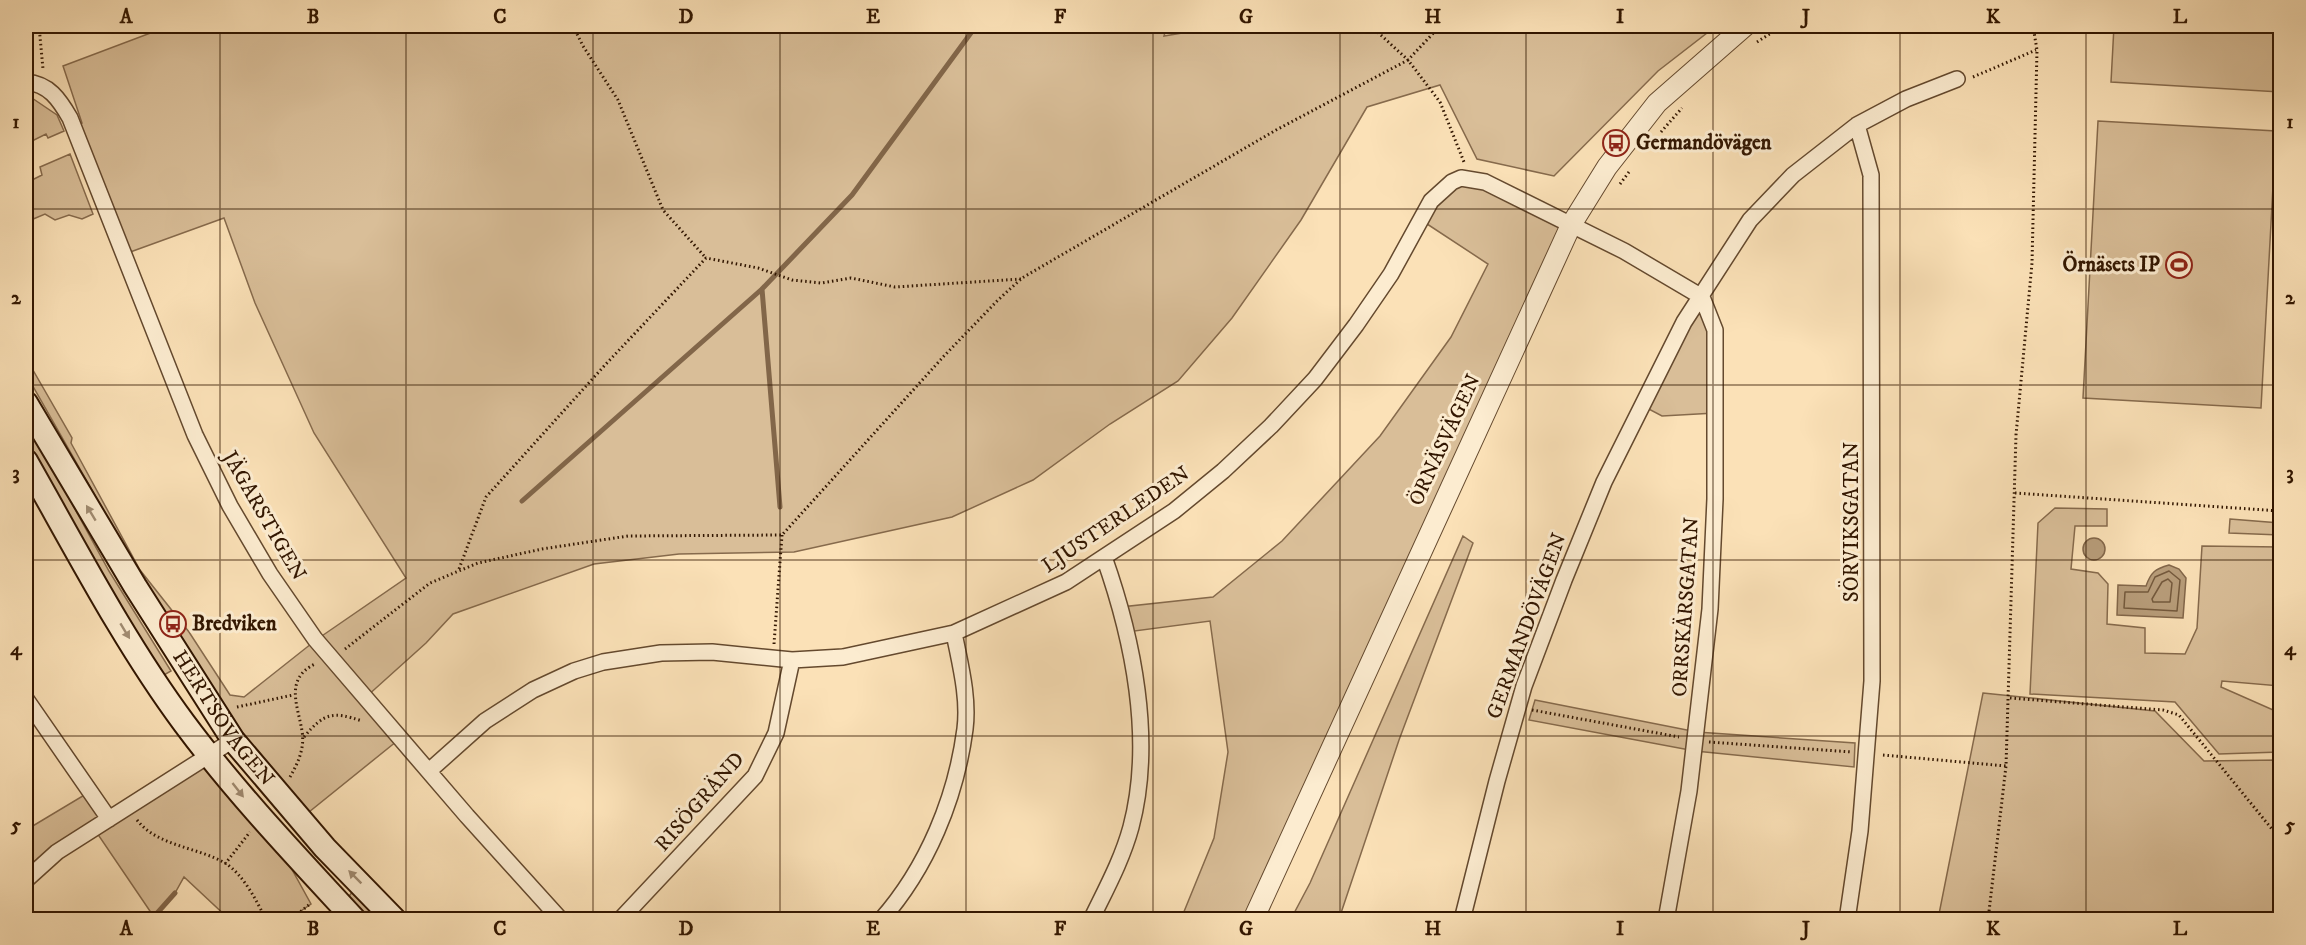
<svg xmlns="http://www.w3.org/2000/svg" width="2306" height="945" viewBox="0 0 2306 945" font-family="'IM FELL DW Pica',serif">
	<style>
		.green { fill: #d9be98; stroke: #866a4c; stroke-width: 1.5 }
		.water { fill: #b79c79; stroke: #826649; stroke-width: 1.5 }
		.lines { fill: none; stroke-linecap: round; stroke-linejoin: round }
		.shore { stroke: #74593c; stroke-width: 1.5 }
		.stream { stroke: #826649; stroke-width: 5 }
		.minor-casing { stroke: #64492e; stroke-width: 18 }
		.tertiary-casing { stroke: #64492e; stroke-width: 22 }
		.secondary-casing { stroke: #321600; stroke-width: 26 }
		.path { stroke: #321600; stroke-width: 3; stroke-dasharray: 1.5 3; stroke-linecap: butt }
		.minor { stroke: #fcecd0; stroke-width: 15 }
		.tertiary { stroke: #fcecd0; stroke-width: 20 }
		.secondary { stroke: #fcecd0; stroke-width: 22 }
		.oneway { fill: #a18c72 }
		.grid { fill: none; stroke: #321600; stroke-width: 1.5; stroke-opacity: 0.55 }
		.labels { text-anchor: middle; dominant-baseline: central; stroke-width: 6; stroke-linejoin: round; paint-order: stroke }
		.poi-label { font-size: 21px; font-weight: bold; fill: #321600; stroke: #fcecd0; text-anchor: start }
		.street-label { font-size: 21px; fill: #321600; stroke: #fcecd0 }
		.neatline { fill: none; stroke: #321600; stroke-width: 2 }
		.grid-label { font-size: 20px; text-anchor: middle; font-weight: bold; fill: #321600 }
	</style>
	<rect width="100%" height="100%" fill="#fbe1b7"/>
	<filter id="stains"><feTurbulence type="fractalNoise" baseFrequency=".00333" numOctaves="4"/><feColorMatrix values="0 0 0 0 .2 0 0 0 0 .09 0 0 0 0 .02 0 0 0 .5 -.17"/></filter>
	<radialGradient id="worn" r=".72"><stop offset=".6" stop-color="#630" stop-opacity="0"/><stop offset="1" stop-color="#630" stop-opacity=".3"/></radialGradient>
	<!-- green -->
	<path class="green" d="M169 26H1167L1164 36 1224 26H1716L1658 71 1554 176 1477 159 1440 85 1367 107 1301 220 1232 318 1178 381 1110 424 1033 480 952 517 794 552 679 554 594 564 453 614 426 643 366 697 402 737 304 816 234 740 26 374V358L72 438 71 443 140 570 189 632 230 695 244 697 316 640 406 578 314 433 255 303 224 218 122 255 73 127 82 123 63 66Z
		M2114 26H2280V92L2111 82Z
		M26 94 57 115 64 131 48 138 46 134 26 144Z
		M2098 121 2276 131 2261 408 2083 398Z
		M70 154 93 214 82 219 69 215 55 220 45 214 26 222V183L42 175 40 167Z
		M1460 178 1570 226 1251 919H1181L1214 838 1228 752 1210 621 1127 632 1121 607 1213 597 1282 541 1380 436 1451 337 1488 264 1421 220Z
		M1701 297 1715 331V413L1662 416 1641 405Z
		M26 420 109 571 171 671 164 675 100 575 26 441Z
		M2055 508 2107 509V526H2075L2071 569 2098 573 2108 584 2107 624 2145 628V653L2185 654 2197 628 2202 546 2280 547V686L2222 681 2221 687 2280 713V752L2219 754 2175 702 2030 694 2038 523Z
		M2230 519 2280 523V535L2229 533Z
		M1463 536 1473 543 1399 740 1339 919H1291L1310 883Z
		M1983 693 2155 711 2204 761 2280 760V919H1938Z
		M1535 700 1697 732 1855 743 1854 767 1695 751 1529 720Z
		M210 756 290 866 311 904 289 919H229L184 877 175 893 154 917 95 830 26 878V830L91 791 110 818Z
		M353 891 380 919H368L347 899Z"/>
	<!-- water -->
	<path class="water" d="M2083 549a11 11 0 1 1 22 0a11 11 0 1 1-22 0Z
		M2169 565 2179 569 2186 578 2183 618 2117 615 2118 585 2146 586C2151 572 2155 569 2169 565Z"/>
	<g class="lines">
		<!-- shore -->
		<path class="shore" d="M2169 571 2180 580 2177 611 2124 608 2125 592H2148L2155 577Z
			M2168 579 2172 583 2170 602H2153L2152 599 2162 582Z"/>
		<!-- stream -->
		<path class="stream" d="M762 289 780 507
			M522 501 762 289 852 195 976 26
			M151 920 175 893"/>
		<defs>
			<path id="minor" d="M26 82C49 84 59 99 70 118L195 435 230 506 270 574 315 639 467 816 561 920
				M26 699 109 819
				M429 771 485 721 533 690 574 671 603 662 661 653 712 652 792 660 843 657 954 633 1066 582 1174 511 1223 471 1271 426 1315 379 1356 325 1391 274 1431 201 1452 182 1461 178 1485 182 1624 251 1702 297 1715 330V499L1710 609 1689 791 1666 920
				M26 880 57 852 233 740
				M620 920 755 776 776 733 792 660
				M881 920C927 868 956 798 965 729 969 697 960 664 954 633
				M1091 920C1106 889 1122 860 1131 827 1154 740 1133 639 1104 557
				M1462 920 1497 781 1524 686 1564 580 1604 482 1684 322 1750 220 1793 175 1857 125 1906 99 1957 79
				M1847 920 1860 831 1872 681 1871 175 1857 125"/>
			<path id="tertiary" d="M1253 920 1571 225 1607 167 1657 103 1745 26"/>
			<g id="secondary">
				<path id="s1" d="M26 403 135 586 233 740 325 848 395 920"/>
				<path d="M26 461C76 549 124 642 184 723 236 793 296 856 355 920"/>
			</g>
		</defs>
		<!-- minor casing -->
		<use href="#minor" class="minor-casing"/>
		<!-- tertiary casing -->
		<use href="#tertiary" class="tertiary-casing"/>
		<!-- secondary casing -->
		<use href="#secondary" class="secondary-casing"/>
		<!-- path -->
		<path class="path" d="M39 26 43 69
			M573 26 583 46 618 100 663 210 706 258
			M1371 26 1408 60 1440 26
			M1757 42 1782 26
			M1973 77 2036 50
			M1661 132 1682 108
			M1620 184 1629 172
			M2015 493 2280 511
			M459 569 486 497 605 365 706 258 758 268 792 280 821 283 851 278 895 287 1021 279
			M774 644 782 535
			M345 649 430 583 478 563 542 549 628 536 782 535 944 356 998 300 1022 278 1276 130 1408 60 1440 102 1464 162
			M2010 698 2163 710 2179 715 2280 839
			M237 707 293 695
			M1532 710 1679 737
			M304 737C324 713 332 711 362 721
			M1709 742 1852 752
			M1883 755 2006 766
			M290 777C298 763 305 748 302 731 298 706 284 679 315 664
			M137 820C157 846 197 847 225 863 243 874 257 901 266 920
			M225 864 250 832
			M290 920 310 904
			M1988 920 2006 766 2016 435 2032 263 2037 50 2033 26"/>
		<!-- minor -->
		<use href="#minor" class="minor"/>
		<!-- tertiary -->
		<use href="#tertiary" class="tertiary"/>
		<!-- secondary -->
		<use href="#secondary" class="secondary"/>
	</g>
	<!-- one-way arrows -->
	<defs><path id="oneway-solid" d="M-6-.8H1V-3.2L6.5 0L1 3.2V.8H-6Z" transform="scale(1.5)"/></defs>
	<g class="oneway">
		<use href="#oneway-solid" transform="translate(91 513) rotate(-121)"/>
		<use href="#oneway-solid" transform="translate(125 631) rotate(59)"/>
		<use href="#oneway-solid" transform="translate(238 790) rotate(52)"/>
		<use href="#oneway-solid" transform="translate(355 877) rotate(-135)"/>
	</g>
	<!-- grid -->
	<path class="grid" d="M220 26V920M406 26V920M593 26V920M780 26V920M966 26V920M1153 26V920M1340 26V920M1526 26V920M1713 26V920M1900 26V920M2086 26V920M26 209H2280M26 385H2280M26 560H2280M26 736H2280"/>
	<!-- icons -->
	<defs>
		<symbol id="bus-ring" viewBox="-11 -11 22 22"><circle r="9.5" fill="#fcecd0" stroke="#8f2418" stroke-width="1.5"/><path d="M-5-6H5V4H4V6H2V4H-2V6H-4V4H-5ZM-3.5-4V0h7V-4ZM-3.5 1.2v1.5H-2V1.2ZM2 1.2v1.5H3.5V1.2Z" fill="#8f2418"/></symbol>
		<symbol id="stadium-ring" viewBox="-11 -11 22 22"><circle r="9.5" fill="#fcecd0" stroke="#8f2418" stroke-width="1.5"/><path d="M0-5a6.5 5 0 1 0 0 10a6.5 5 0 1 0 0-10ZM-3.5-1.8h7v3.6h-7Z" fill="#8f2418"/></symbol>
	</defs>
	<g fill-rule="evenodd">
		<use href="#bus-ring" x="1601" y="128" width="30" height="30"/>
		<use href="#stadium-ring" x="2164" y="250" width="30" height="30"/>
		<use href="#bus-ring" x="158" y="609" width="30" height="30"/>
	</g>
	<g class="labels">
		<!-- poi labels -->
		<g class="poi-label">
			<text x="1636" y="143">Germandövägen</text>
			<text x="2160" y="265" text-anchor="end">Örnäsets IP</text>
			<text x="192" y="624">Bredviken</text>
		</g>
		<!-- street labels -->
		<g class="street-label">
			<text transform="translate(1445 440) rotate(-65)">ÖRNÄSVÄGEN</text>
			<text transform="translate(264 516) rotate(60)">JÄGARSTIGEN</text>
			<text transform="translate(1116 520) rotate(-34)">LJUSTERLEDEN</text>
			<text transform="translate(1852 522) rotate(-90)">SÖRVIKSGATAN</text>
			<text transform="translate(1686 607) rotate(-86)">ORRSKÄRSGATAN</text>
			<text transform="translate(1527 626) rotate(-70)">GERMANDÖVÄGEN</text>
			<text stroke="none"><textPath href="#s1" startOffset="372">HERTSÖVÄGEN</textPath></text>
			<text transform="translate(700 802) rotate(-49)">RISÖGRÄND</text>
		</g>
	</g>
	<!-- margin -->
	<rect width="2306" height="945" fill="none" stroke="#fbe1b7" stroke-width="66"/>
	<rect x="33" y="33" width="2240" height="879" class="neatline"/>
	<g class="grid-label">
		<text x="126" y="23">A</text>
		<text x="313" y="23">B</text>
		<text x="500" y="23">C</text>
		<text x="686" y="23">D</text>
		<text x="873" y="23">E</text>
		<text x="1060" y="23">F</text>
		<text x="1246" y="23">G</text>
		<text x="1433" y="23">H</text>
		<text x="1620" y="23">I</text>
		<text x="1806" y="23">J</text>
		<text x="1993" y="23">K</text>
		<text x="2180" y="23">L</text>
		<text x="16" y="128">1</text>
		<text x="2290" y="128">1</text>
		<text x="16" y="304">2</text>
		<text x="2290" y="304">2</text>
		<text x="16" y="479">3</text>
		<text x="2290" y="479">3</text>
		<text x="16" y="655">4</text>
		<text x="2290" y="655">4</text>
		<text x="16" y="831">5</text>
		<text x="2290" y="831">5</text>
		<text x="126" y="935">A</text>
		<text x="313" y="935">B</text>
		<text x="500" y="935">C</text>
		<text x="686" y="935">D</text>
		<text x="873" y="935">E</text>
		<text x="1060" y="935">F</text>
		<text x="1246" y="935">G</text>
		<text x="1433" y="935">H</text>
		<text x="1620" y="935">I</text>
		<text x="1806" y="935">J</text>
		<text x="1993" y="935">K</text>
		<text x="2180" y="935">L</text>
	</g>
	<rect width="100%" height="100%" filter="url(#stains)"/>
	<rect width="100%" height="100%" fill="url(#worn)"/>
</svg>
